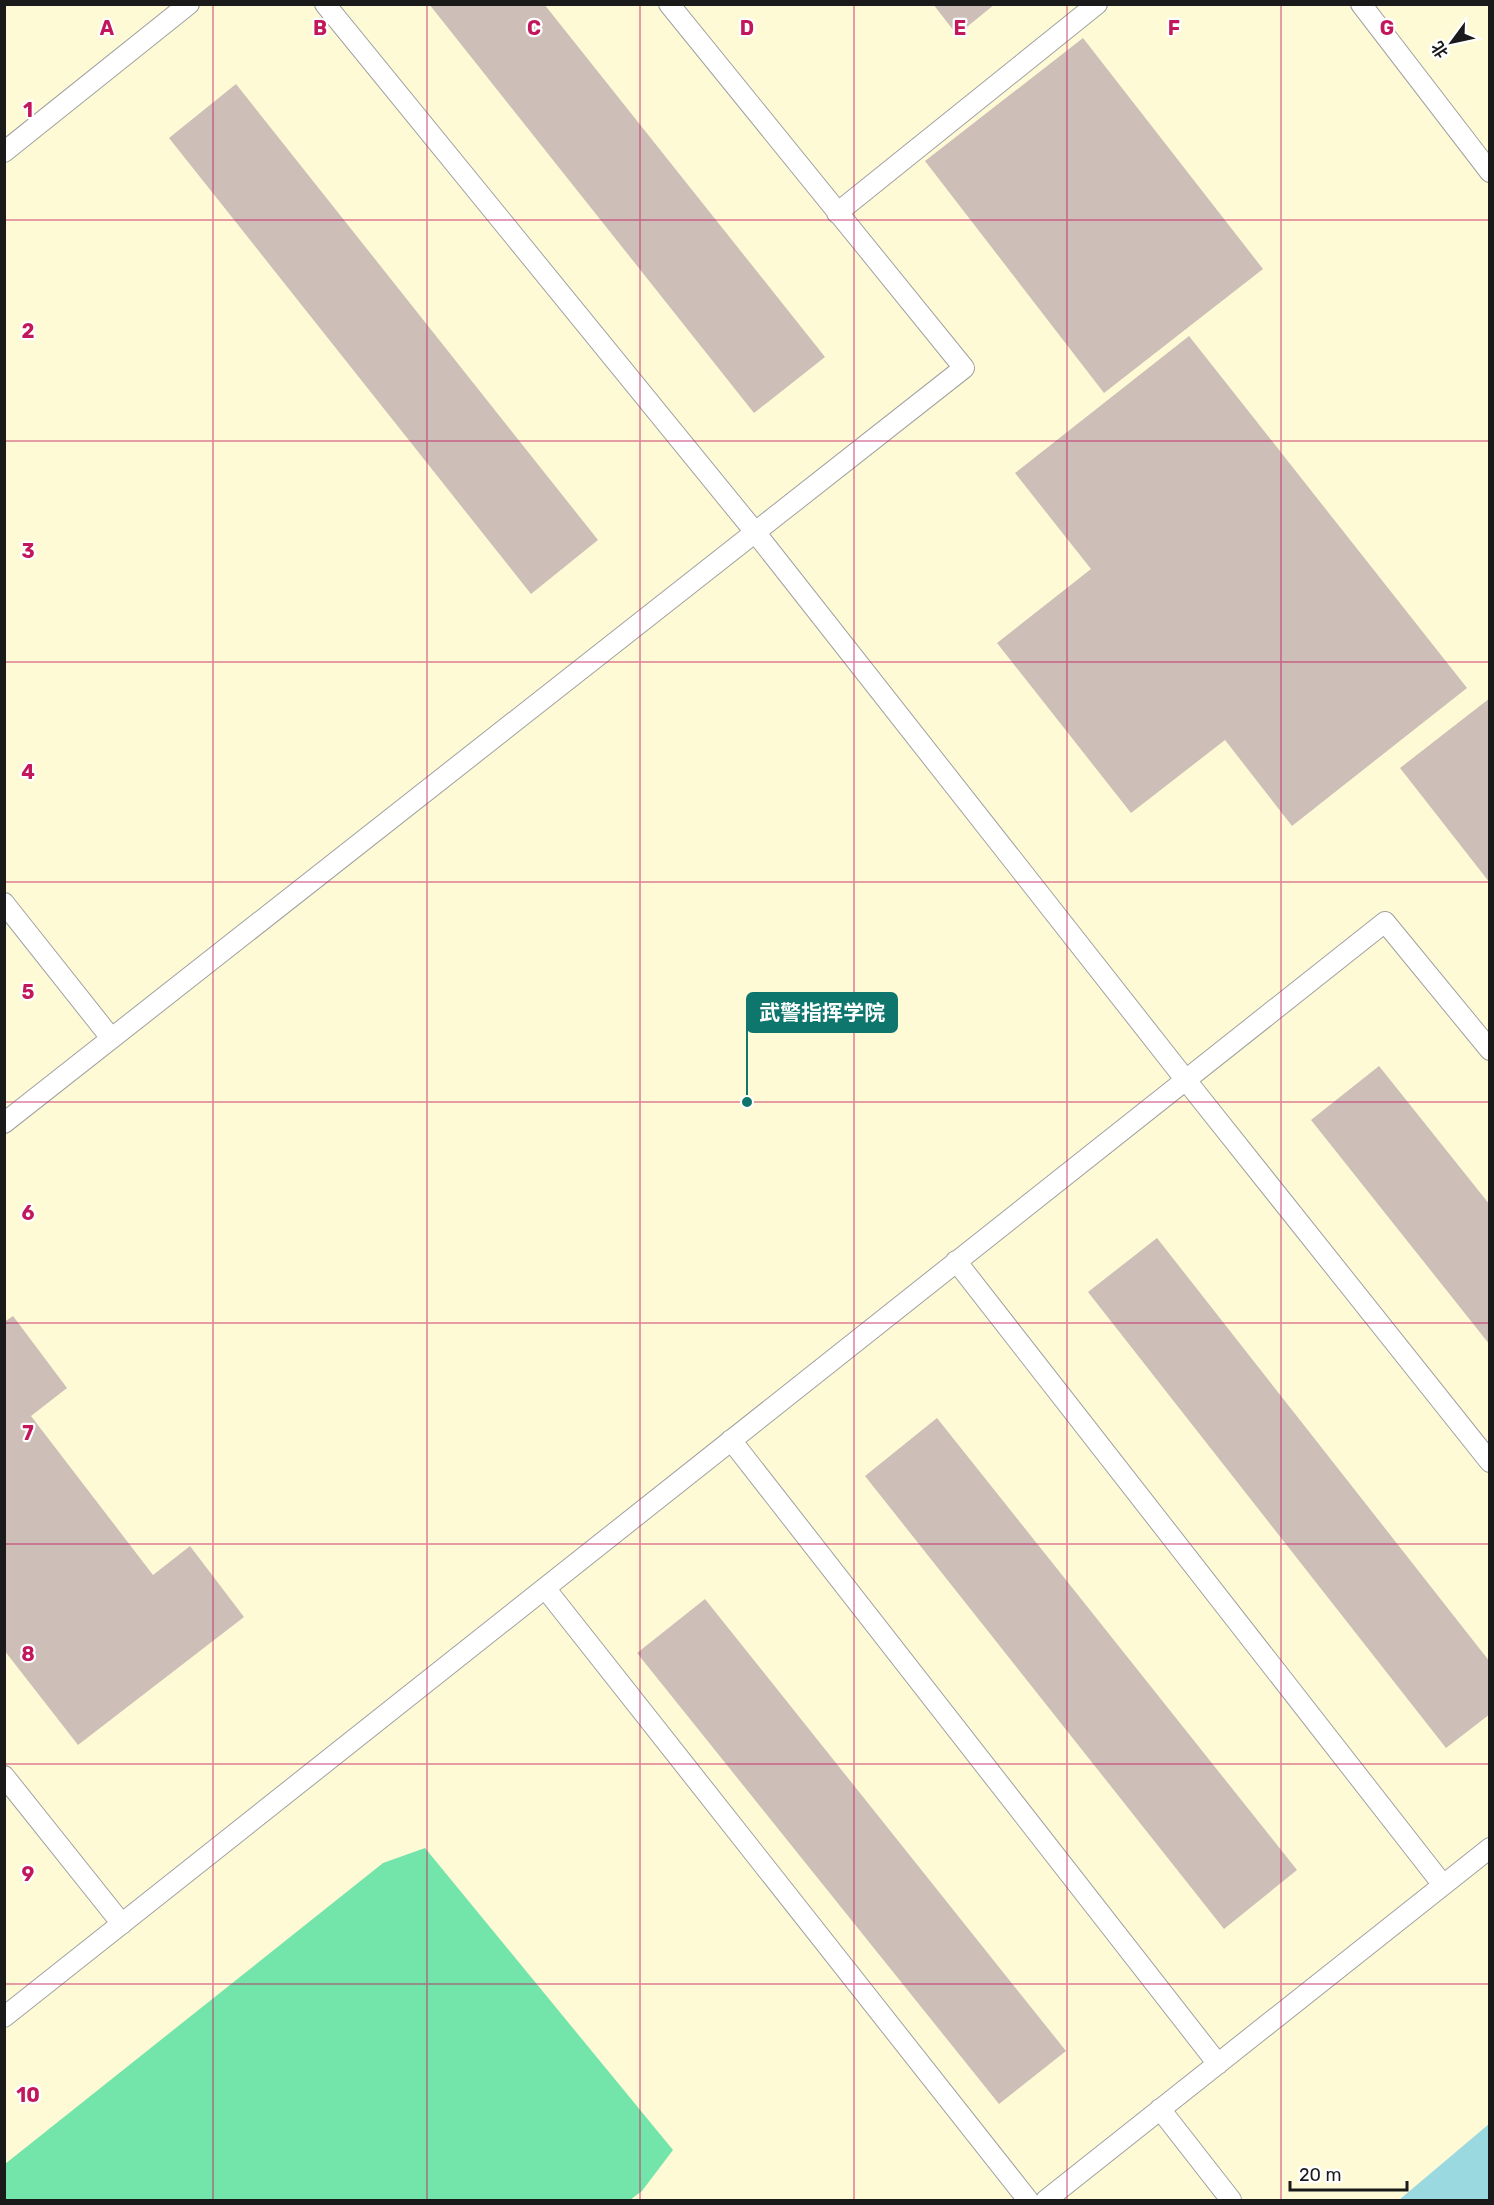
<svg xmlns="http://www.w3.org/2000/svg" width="1494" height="2205" viewBox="0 0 1494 2205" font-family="Rubik,'Noto Sans SC',sans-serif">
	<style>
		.education { fill: #fffad6 }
		.pitch { fill: #74e5aa }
		.water { fill: #9ad9e0 }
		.building { fill: #cdbeb8 }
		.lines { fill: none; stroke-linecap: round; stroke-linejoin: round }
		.service-casing { stroke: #a1a1a1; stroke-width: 22 }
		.service { stroke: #fff; stroke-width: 20 }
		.grid { fill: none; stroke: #c2185b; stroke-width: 1.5; stroke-opacity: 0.55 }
		.grid-label { font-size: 20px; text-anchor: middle; font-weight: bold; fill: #c2185b; stroke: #fff; stroke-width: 4.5; stroke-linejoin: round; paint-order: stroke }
		.leader { fill: none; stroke: #0f766e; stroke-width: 2 }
		.callout-dot { fill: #0f766e; stroke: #fff; stroke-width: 2 }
		.callout { fill: #0f766e; stroke: #0f766e; stroke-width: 2 }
		.callout-label { font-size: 21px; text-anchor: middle; font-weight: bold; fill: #fff }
	</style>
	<rect width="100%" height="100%" fill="#ede6de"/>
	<!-- education -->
	<path class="education" d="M5 5H1489V2200H5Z"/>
	<!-- pitch -->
	<path class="pitch" d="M425 1848 673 2150 642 2191 630 2200H5V2164L383 1863Z"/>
	<!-- water -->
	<path class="water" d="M1489 2124V2200H1399Z"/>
	<!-- building -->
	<path class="building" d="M429 4H544L825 357 754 413Z
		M933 4H995L957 35Z
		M1083 38 1263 269 1104 393 925 161Z
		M236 84 598 540 531 594 169 138Z
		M1189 336 1467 688 1292 826 1225 740 1131 813 997 643 1091 569 1015 473Z
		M1490 698V883L1400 768Z
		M1379 1066 1490 1205V1345L1311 1120Z
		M1157 1238 1490 1662V1714L1446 1748 1088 1292Z
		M13 1316 67 1388 31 1416 153 1575 190 1546 244 1617 78 1745 4 1650V1322Z
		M937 1418 1297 1870 1224 1929 865 1476Z
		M705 1599 1066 2051 999 2104 637 1653Z"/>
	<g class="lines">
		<defs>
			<path id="service" d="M325 4 755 532 1185 1079 1490 1462
				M1361 4 1490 172
				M4 152 189 4
				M837 213 1097 4
				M4 903 111 1038
				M4 1123 964 368 669 4
				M956 1261 1443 1885
				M731 1440 1218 2064
				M545 1588 1028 2200
				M4 1776 122 1924
				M4 2017 1385 922 1490 1050
				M1160 2109 1231 2200
				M1046 2200 1490 1848"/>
		</defs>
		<!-- service casing -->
		<use href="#service" class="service-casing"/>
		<!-- service -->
		<use href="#service" class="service"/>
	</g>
	<!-- grid -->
	<path class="grid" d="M213 4V2200M427 4V2200M640 4V2200M854 4V2200M1067 4V2200M1281 4V2200M4 220H1490M4 441H1490M4 662H1490M4 882H1490M4 1102H1490M4 1323H1490M4 1544H1490M4 1764H1490M4 1984H1490"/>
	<g class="grid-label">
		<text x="107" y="35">A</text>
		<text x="320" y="35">B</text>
		<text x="534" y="35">C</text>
		<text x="747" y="35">D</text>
		<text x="960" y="35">E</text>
		<text x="1174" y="35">F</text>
		<text x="1387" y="35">G</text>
		<text x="28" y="117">1</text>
		<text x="28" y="338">2</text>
		<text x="28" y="558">3</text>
		<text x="28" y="779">4</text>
		<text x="28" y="999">5</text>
		<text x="28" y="1220">6</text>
		<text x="28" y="1440">7</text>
		<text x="28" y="1661">8</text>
		<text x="28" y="1881">9</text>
		<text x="28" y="2102">10</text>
	</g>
	<!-- callouts -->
	<path class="leader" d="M747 1102L747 1013"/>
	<circle class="callout-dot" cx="747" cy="1102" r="6"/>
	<rect class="callout" x="747" y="993" width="150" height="39" rx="6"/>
	<g class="callout-label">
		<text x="822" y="1020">武警指挥学院</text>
	</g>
	<!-- border -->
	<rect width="1494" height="2205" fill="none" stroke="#1a1a1a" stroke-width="12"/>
	<!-- north arrow -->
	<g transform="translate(1452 42) rotate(237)" stroke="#ffffff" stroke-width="4.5" paint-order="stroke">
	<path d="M0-4.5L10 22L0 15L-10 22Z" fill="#1a1a1a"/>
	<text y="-9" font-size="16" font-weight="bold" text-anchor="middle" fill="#1a1a1a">北</text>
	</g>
	<!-- scale -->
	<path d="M1290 2181v9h117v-9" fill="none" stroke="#1a1a1a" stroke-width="3"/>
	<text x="1299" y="2181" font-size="18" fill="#1a1a1a" stroke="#ffffff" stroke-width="4.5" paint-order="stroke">20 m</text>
</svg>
